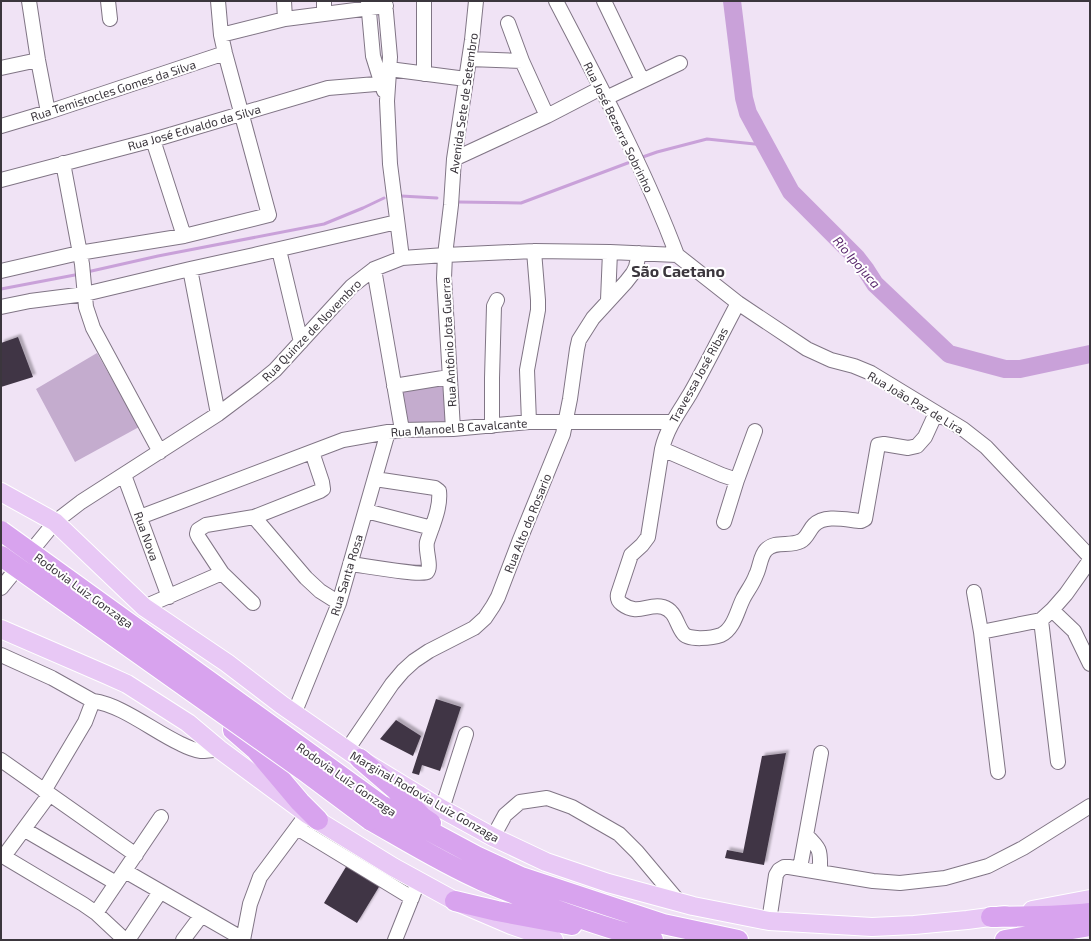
<svg xmlns="http://www.w3.org/2000/svg" width="1091" height="941" viewBox="0 0 1091 941" font-family="'Exo 2',sans-serif">
	<style>
		.green { fill: #c4acce }
		.lines { fill: none; stroke-linecap: round; stroke-linejoin: round }
		.stream { stroke: #c9a1d9; stroke-width: 3 }
		.river { stroke: #c9a1d9; stroke-width: 18 }
		.building { fill: #413645; filter: url(#shadow) }
		.minor-casing { stroke: #807585; stroke-width: 16 }
		.major-casing { stroke: #fff; stroke-width: 20 }
		.highway-casing { stroke: #fff; stroke-width: 22 }
		.minor { stroke: #fff; stroke-width: 14 }
		.major { stroke: #e8c8f5; stroke-width: 18 }
		.highway { stroke: #d8a3ee; stroke-width: 20 }
		.highway-bridge-casing { stroke: #fff; stroke-width: 22; stroke-linecap: butt }
		.highway-bridge { stroke: #d8a3ee; stroke-width: 20 }
		.labels { text-anchor: middle; dominant-baseline: central; stroke-width: 4; stroke-linejoin: round; paint-order: stroke }
		.street-label { font-size: 12px; fill: #3b363d; stroke: #fff }
		.water-label { font-size: 13px; font-style: italic; fill: #5c2b6f; stroke: #fff }
		.district-label { font-size: 16px; font-weight: bold; fill: #3b363d; stroke: #fff }
	</style>
	<defs>
		<filter id="shadow"><feDropShadow dx="3" dy="-3" stdDeviation="1" flood-color="#0004"/></filter>
	</defs>
	<rect width="100%" height="100%" fill="#f0e3f5"/>
	<!-- green -->
	<path class="green" d="M97 353 139 427 75 462 36 389Z
		M448 381 451 426 404 428 397 389Z"/>
	<g class="lines">
		<!-- stream -->
		<path class="stream" d="M640 158 657 152 707 139 765 145
			M401 196 437 198
			M458 202 521 203 633 161
			M87 272 158 256 324 224 363 208 384 198
			M1 289 80 274"/>
		<!-- river -->
		<path class="river" d="M732 1 744 98 748 113 791 192 856 257 866 270 875 284 949 354 1005 369H1020L1090 354"/>
	</g>
	<!-- building -->
	<path class="building" d="M18 337 33 377 1 387V343Z
		M436 699 461 707 440 771 422 765 419 775 412 773Z
		M396 720 421 736 413 756 380 739Z
		M786 753 764 865 725 858 727 850 743 853 762 756Z
		M355 852 388 872 357 923 324 903Z"/>
	<g class="lines">
		<defs>
			<path id="minor" d="M29 1 38 60 48 112
				M108 1 110 19
				M284 1 285 19
				M324 1V14
				M368 1 373 56 384 91
				M385 1 390 57 387 101 390 164 402 258
				M424 1V74
				M556 1C599 84 644 167 677 255
				M604 1 642 80
				M508 23 522 61 547 116
				M221 35 285 19 386 6
				M469 59 522 61
				M1 68 38 60
				M380 70 389 69 466 79
				M606 98 680 63
				M1 126 48 112 225 53
				M153 140 184 236
				M454 159 547 116 601 88
				M63 163 82 264 86 307 93 328 160 452
				M1 180 153 140 328 88 388 83
				M279 250 301 342
				M677 255 738 303 807 349 831 360 854 366 871 373 963 429 986 447 1090 557
				M190 269 218 414
				M374 269 402 430
				M1 271 79 253 184 236 269 215 225 53 221 35 218 1
				M608 300 610 252
				M738 303C722 333 707 364 690 394 679 412 667 428 662 449L648 537 642 545 631 555 618 594C617 599 618 601 622 604 638 616 648 603 663 607 676 611 676 624 683 633 688 641 713 638 721 635 734 629 737 611 743 599 747 591 753 584 756 575 760 568 760 556 766 550 775 540 790 547 801 541 807 538 809 530 814 525 825 514 847 520 861 521L865 519 878 445 884 444 908 448 917 446 925 437 936 413
				M1 307 30 301 85 294 190 269 254 255 397 222
				M394 386 449 377
				M529 422 527 370 538 310V300L534 251
				M492 426V378L494 306 497 300
				M453 429 444 278 445 255 451 205 454 159 472 40 476 1
				M662 449 722 475 737 480
				M124 475 169 597
				M366 511 432 528
				M140 517 343 440 388 432 402 430 453 429 529 422H672
				M254 517 306 578 320 591 339 603
				M724 522 737 480 755 431
				M350 564C360 565 422 576 427 572 432 567 425 550 427 542 432 526 441 508 439 491L435 488 375 479
				M1 588 55 522 81 502 218 414 254 387 275 370 352 286 374 269 402 258 445 255 534 251 610 252 677 255
				M974 592 981 632 998 772
				M253 603 222 573 199 538 197 534 198 530 206 525 254 517 320 491 323 489 322 482 312 452
				M144 607 222 573
				M1052 610 1074 631 1090 664
				M1041 620 1058 762
				M981 632 1041 620 1052 610 1066 594 1090 560
				M1 655 52 678 93 701 85 722 44 791
				M93 701C122 705 153 731 181 744 187 747 194 750 201 751 207 751 213 750 219 749
				M294 714 339 603 388 432
				M347 750 392 684 403 671 414 661 429 651 474 628 485 618 493 606 498 597 519 542 563 434 570 399 577 349 579 340 593 318 626 282 633 273 636 267 639 253
				M1 760 136 855
				M442 809 466 734
				M297 828 412 898
				M25 830 116 883
				M806 835C822 850 820 851 820 872
				M493 837 505 815 520 802 547 798 572 807 619 834 637 852 679 902
				M1 855 83 904 96 913 125 940
				M4 856 49 795
				M800 868 821 753
				M125 871 243 939
				M96 913 161 817
				M769 921 776 875 779 870 784 867H789L873 881 900 883 945 878 988 866 1023 848 1090 806
				M128 940 160 892
				M183 940 201 916
				M243 940 250 904 260 877 307 814
				M395 940 415 890"/>
			<path id="major" d="M1 492 55 522 144 607 227 663 282 705 360 759 442 809 493 837 546 862 608 883 693 906 769 921 872 927 914 925 967 920 1005 915
				M1 629 107 675 127 684 188 723 219 749 307 814 393 867 455 901 511 925 554 940
				M1032 910 1090 899"/>
			<path id="highway" d="M233 730 256 750 300 802 318 820
				M360 759 396 790 422 817 431 823
				M381 805 476 856 521 877 663 924 738 940
				M370 820C407 841 444 864 483 881 538 904 595 926 653 940
				M455 901 497 911 572 925
				M991 917C1024 916 1057 917 1090 913
				M1005 940 1090 926"/>
		</defs>
		<!-- minor casing -->
		<use href="#minor" class="minor-casing"/>
		<!-- major casing -->
		<use href="#major" class="major-casing"/>
		<!-- highway casing -->
		<use href="#highway" class="highway-casing"/>
		<!-- minor -->
		<use href="#minor" class="minor"/>
		<!-- major -->
		<use href="#major" class="major"/>
		<!-- highway -->
		<use href="#highway" class="highway"/>
		<defs>
			<path id="highway-bridge" d="M1 531 381 805
				M1 556 303 770 370 820"/>
		</defs>
		<!-- highway-bridge casing -->
		<use href="#highway-bridge" class="highway-bridge-casing"/>
		<!-- highway-bridge -->
		<use href="#highway-bridge" class="highway-bridge"/>
	</g>
	<g class="labels">
		<!-- street labels -->
		<g class="street-label">
			<text transform="translate(113 90) rotate(-18)">Rua Temistocles Gomes da Silva</text>
			<text transform="translate(463 103) rotate(-82)">Avenida Sete de Setembro</text>
			<text transform="translate(194 127) rotate(-16)">Rua José Edvaldo da Silva</text>
			<text transform="translate(619 127) rotate(64)">Rua José Bezerra Sobrinho</text>
			<text transform="translate(311 330) rotate(-46)">Rua Quinze de Novembro</text>
			<text transform="translate(448 342) rotate(-93)">Rua Antônio Jota Guerra</text>
			<text transform="translate(698 375) rotate(-61)">Travessa José Ribas</text>
			<text transform="translate(916 402) rotate(31)">Rua João Paz de Lira</text>
			<text transform="translate(459 427) rotate(-4)">Rua Manoel B Cavalcante</text>
			<text transform="translate(527 523) rotate(-68)">Rua Alto do Rosario</text>
			<text transform="translate(147 536) rotate(70)">Rua Nova</text>
			<text transform="translate(346 575) rotate(-73)">Rua Santa Rosa</text>
			<text transform="translate(84 590) rotate(36)">Rodovia Luiz Gonzaga</text>
			<text transform="translate(347 779) rotate(35)">Rodovia Luiz Gonzaga</text>
			<text transform="translate(425 796) rotate(30)">Marginal Rodovia Luiz Gonzaga</text>
		</g>
		<!-- water labels -->
		<g class="water-label">
			<text transform="translate(857 262) rotate(49)">Rio Ipojuca</text>
		</g>
		<!-- district labels -->
		<g class="district-label">
			<text x="678" y="270">São Caetano</text>
		</g>
	</g>
	<!-- border -->
	<rect width="1091" height="941" fill="none" stroke="#3b363d" stroke-width="4"/>
</svg>
